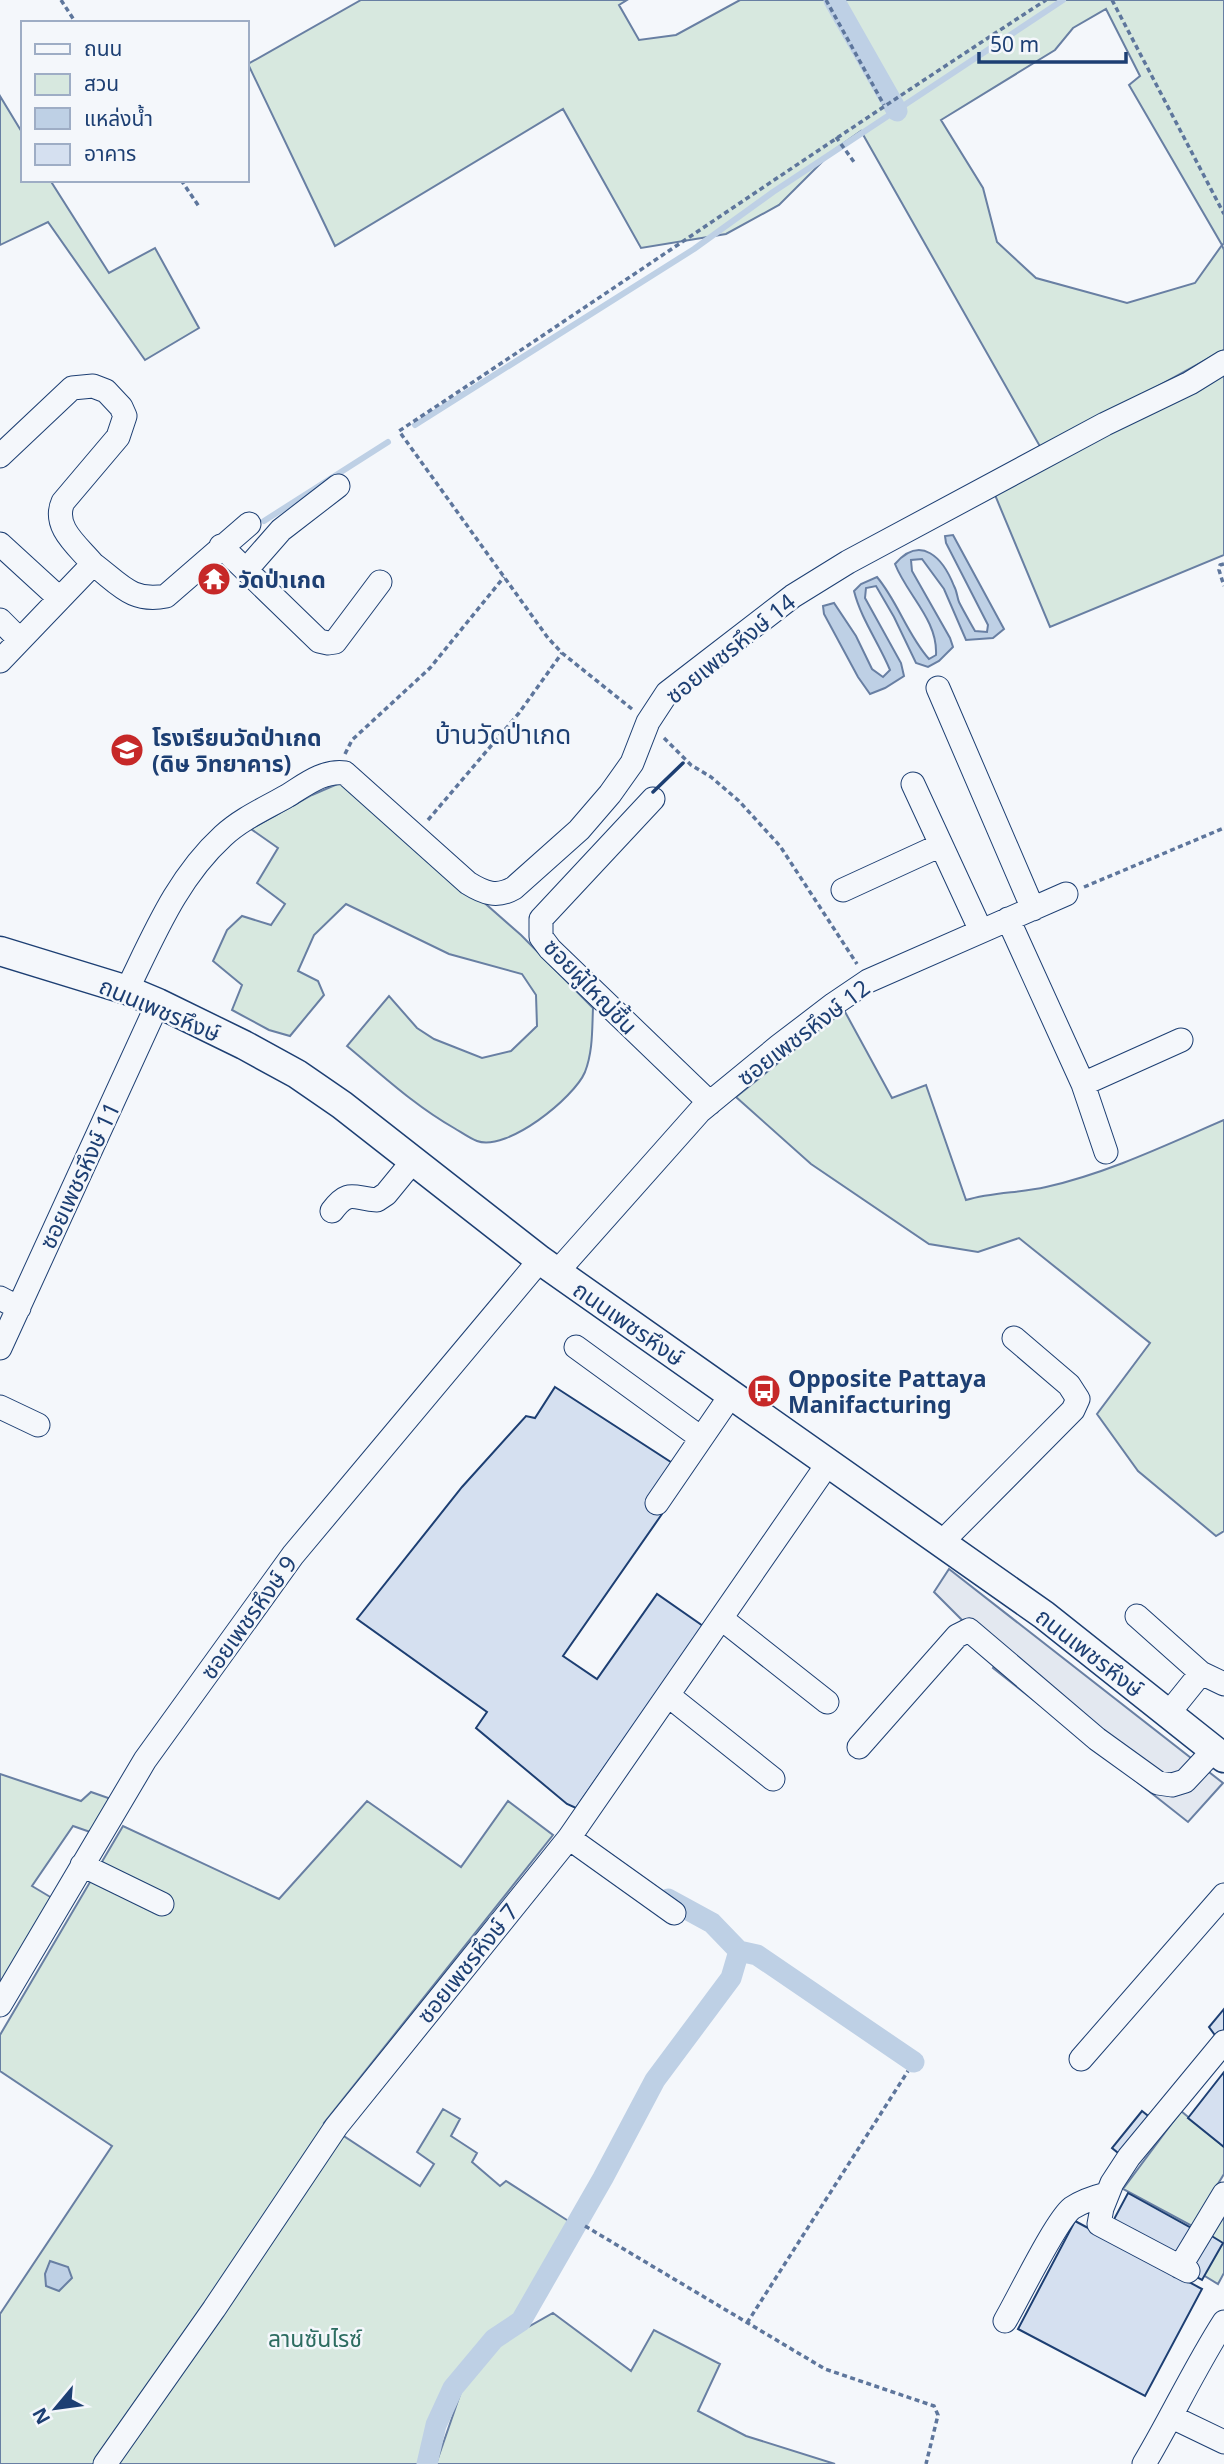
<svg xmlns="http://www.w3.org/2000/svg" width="1224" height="2464" viewBox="0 0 1224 2464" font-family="'Noto Sans','Noto Sans Thai',sans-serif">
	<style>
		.green { fill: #d7e8df; stroke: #687fa3; stroke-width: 2; fill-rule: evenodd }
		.parking { fill: #e3e8f0; stroke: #687fa3; stroke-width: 2 }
		.water { fill: #bed0e5; stroke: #687fa3; stroke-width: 2 }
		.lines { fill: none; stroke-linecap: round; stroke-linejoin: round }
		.stream { stroke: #bed0e5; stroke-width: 6 }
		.canal { stroke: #bed0e5; stroke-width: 21 }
		.building { fill: #d5e0f0; stroke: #1d3f73; stroke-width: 2 }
		.minor-casing { stroke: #1d3f73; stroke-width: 25 }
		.major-casing { stroke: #1d3f73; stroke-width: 31 }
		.path { stroke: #5e769c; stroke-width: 3.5; stroke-dasharray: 5 3.5; stroke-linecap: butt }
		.minor { stroke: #f4f7fb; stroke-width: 23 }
		.major { stroke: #f4f7fb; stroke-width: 28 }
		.wall { stroke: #1d3f73; stroke-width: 3.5 }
		.labels { text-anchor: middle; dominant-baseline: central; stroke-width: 5; stroke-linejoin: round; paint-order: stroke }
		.poi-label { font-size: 23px; font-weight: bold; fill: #1d3f73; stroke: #f4f7fb; text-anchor: start }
		.street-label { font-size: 23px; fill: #1d3f73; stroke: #f4f7fb }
		.park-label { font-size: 23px; fill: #2c6c60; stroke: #f4f7fb }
		.quarter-label { font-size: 26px; fill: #1d3f73; stroke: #f4f7fb }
	</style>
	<rect width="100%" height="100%" fill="#f4f7fb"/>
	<!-- green -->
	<path class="green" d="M361 0H627L619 5 639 40 676 35 740 0H1224V244L1222 245 1224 250V350L1042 450 861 131 834 150 779 205 726 234 641 248 563 109 335 246 248 64ZM1106 9 1140 76 1129 85 1222 245 1195 283 1127 303 1036 278 997 242 983 188 941 120 1055 50 1073 28Z
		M0 96 23 134V180H50L109 273 155 248 199 328 145 360 48 222 0 245Z
		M1224 371V555L1050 627 995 495Z
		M342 782 354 788 521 935 593 1008C592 1030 593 1051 585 1072 574 1098 507 1152 477 1141 469 1138 461 1132 454 1128 415 1106 382 1075 347 1046L389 996 417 1028 434 1039 482 1058 511 1051 537 1026 536 995 522 974 449 954 346 904 314 935 298 971 318 981 324 995 290 1036 269 1030 232 1010 242 985 213 961 227 930 242 916 271 925 285 904 257 883 278 848 251 829 312 795Z
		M844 1010 892 1098 926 1085 966 1200C992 1192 1020 1193 1046 1187 1108 1173 1166 1145 1224 1120V1531L1216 1536 1138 1471 1097 1414 1150 1343 1019 1238 978 1252 929 1244 811 1164 736 1097Z
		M0 1774 81 1801 91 1792 114 1800 93 1833 73 1826 32 1886 52 1898 0 1994Z
		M367 1801 461 1867 508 1801 553 1835 324 2123 420 2186 434 2164 417 2152 443 2109 460 2119 451 2136 477 2153 472 2162 500 2186 506 2181 570 2222 545 2270 519 2312 510 2323 488 2336 464 2364 439 2407 422 2464H0V2314L112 2146 0 2071V2035L123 1826 279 1899Z
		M1181 2111 1224 2147V2174L1192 2226 1123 2189Z
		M1224 2211V2273L1218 2284 1190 2267Z
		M553 2313 631 2371 654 2330 720 2364 698 2411 746 2436 835 2464H436L462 2389 498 2344Z"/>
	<!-- parking -->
	<path class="parking" d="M949 1569 1223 1783 1188 1822 993 1668 999 1657 934 1592Z"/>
	<!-- water -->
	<path class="water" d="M953 535 1004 629 993 638 966 640 944 589 922 559 911 560 912 571 950 638 953 647 939 661 928 667 916 663 894 617 876 586 866 588 865 598 901 663 904 676 885 688 870 694 858 677 824 614 823 606 834 603 856 636 872 669 883 677 890 670C879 643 861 619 854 591L861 584 877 577C898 602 907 634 929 659L936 655C938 620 907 595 895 564 921 534 943 558 954 586 957 591 957 597 959 602 964 612 970 622 975 631L987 632 988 625 946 543 945 536Z
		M50 2261 68 2267 72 2278 59 2291 46 2286 45 2274Z"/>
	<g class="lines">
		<!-- stream -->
		<path class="stream" d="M415 425 694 249 773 192 1063 0
			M264 521 388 442"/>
		<!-- canal -->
		<path class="canal" d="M834 0 897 111
			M739 1951 757 1955 914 2062
			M427 2464 436 2425 453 2388 494 2339 521 2321 603 2178 655 2080 731 1978 739 1951 712 1923 668 1899"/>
	</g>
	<!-- building -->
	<path class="building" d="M555 1387 680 1468 649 1508 662 1514 563 1656 597 1679 657 1594 703 1626 576 1808 567 1804 476 1728 487 1712 357 1619 462 1487 526 1416 535 1418Z
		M1224 2009V2030L1217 2038 1209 2027Z
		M1224 2072V2147L1188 2118Z
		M1142 2111 1152 2119 1122 2156 1112 2148Z
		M1128 2193 1193 2229 1176 2259 1112 2223Z
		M1075 2221 1202 2289 1145 2396 1018 2329Z
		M1210 2235 1223 2243 1202 2280 1189 2273Z"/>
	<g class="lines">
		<defs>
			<path id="minor" d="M0 456 72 388 93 386 106 391 121 407 125 416 118 437 63 502C52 527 78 546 93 564L0 661
				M0 544 59 598
				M221 546 319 641 328 643 335 642 380 582
				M93 564C119 583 131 603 166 596L249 524
				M246 570 281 530 338 486
				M0 620 19 639
				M938 688 1033 909
				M913 784 981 931
				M653 799 541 919V937L550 949 710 1103
				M843 890 941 845
				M1008 919 1083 1084 1106 1152
				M127 990C154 935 177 878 223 836 241 819 266 808 287 796 305 785 323 770 345 773L468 883C484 893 497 898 514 888L579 830 610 794 632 763 648 722 667 693 793 596 848 562 1105 424 1190 383 1224 362
				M1083 1084 1181 1040
				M332 1211C349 1188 354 1199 377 1200L386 1194 413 1161
				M557 1272 700 1111 779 1046 834 1004 868 981 1066 894
				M0 1298 19 1308
				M576 1347 701 1438
				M0 1348 158 1003
				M0 1407 38 1425
				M657 1503 731 1395
				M942 1542 1073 1410 1078 1399 1069 1385 1014 1338
				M1137 1616 1201 1673 1168 1714
				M722 1619 827 1702
				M1201 1673 1224 1684
				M669 1696 773 1779
				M859 1747 957 1636 969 1630 1097 1739 1158 1783 1172 1785 1185 1781 1214 1750
				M569 1838 674 1913
				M82 1865 162 1904
				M0 2005 145 1760 293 1555 540 1260
				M1081 2059 1224 1895
				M1180 2267 1224 2194
				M1188 2271 1099 2224 1102 2208 1112 2183 1129 2157 1224 2042
				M1005 2321C1018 2299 1056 2220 1072 2208 1083 2201 1095 2197 1107 2194
				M1172 2417 1224 2442
				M105 2464 214 2309 336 2127 569 1838 829 1462
				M1144 2464C1172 2417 1195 2367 1224 2322"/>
			<path id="major" d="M0 951 127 990 158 1003 244 1045 297 1074 342 1105 540 1260 1044 1615 1224 1758"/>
		</defs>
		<!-- minor casing -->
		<use href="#minor" class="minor-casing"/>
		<!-- major casing -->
		<use href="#major" class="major-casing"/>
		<!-- path -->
		<path class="path" d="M61 0 76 23
			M826 0 884 105
			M1112 0 1224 214
			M836 137 854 162
			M181 180 200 208
			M1224 564 1220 565 1219 570 1224 586
			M632 709 562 653 548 638 399 431C616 288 829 141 1046 0
			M664 738 691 765 711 777 739 801 780 846 857 964
			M345 754 352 740 430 668 504 577
			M428 820 519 713 562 653
			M1084 887 1224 828
			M585 2226 825 2369 934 2406 938 2415 926 2464
			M747 2323 908 2071"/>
		<!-- minor -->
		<use href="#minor" class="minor"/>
		<!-- major -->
		<use href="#major" class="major"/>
		<!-- wall -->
		<path class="wall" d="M653 792 683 763"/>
	</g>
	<!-- icons -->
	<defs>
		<symbol id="temple-disc" viewBox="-11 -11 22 22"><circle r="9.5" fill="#c62828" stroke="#f4f7fb"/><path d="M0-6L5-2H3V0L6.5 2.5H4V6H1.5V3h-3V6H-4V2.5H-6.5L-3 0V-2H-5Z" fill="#fff"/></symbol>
		<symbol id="school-disc" viewBox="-11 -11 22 22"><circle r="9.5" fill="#c62828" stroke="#f4f7fb"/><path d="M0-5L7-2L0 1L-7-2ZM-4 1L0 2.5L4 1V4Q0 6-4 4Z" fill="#fff"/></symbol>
		<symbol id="bus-disc" viewBox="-11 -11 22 22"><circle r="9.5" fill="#c62828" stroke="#f4f7fb"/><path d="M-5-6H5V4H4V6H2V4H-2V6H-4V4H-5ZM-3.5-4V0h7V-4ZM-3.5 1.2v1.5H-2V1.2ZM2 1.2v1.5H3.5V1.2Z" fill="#fff"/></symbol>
	</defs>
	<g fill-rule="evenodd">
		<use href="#temple-disc" x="195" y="560" width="38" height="38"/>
		<use href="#school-disc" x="108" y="731" width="38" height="38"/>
		<use href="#bus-disc" x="745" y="1372" width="38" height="38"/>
	</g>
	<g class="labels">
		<!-- poi labels -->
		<g class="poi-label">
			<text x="238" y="579">วัดป่าเกด</text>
			<text x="152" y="737">โรงเรียนวัดป่าเกด<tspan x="152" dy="26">(ดิษ วิทยาคาร)</tspan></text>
			<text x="788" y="1378">Opposite Pattaya<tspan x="788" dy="26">Manifacturing</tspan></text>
		</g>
		<!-- street labels -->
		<g class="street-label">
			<text transform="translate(730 648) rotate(-39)">ซอยเพชรหึงษ์ 14</text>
			<text transform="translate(591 986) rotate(46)">ซอยผู้ใหญ่ชื้น</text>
			<text transform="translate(160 1009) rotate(23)">ถนนเพชรหึงษ์</text>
			<text transform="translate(803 1032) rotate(-37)">ซอยเพชรหึงษ์ 12</text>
			<text transform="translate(79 1175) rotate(-65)">ซอยเพชรหึงษ์ 11</text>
			<text transform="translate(629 1323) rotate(35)">ถนนเพชรหึงษ์</text>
			<text transform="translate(248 1617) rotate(-54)">ซอยเพชรหึงษ์ 9</text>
			<text transform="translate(1090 1652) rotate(38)">ถนนเพชรหึงษ์</text>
			<text transform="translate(467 1963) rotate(-51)">ซอยเพชรหึงษ์ 7</text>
		</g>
		<!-- park labels -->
		<g class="park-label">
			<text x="315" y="2338">ลานซันไรซ์</text>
		</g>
		<!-- quarter labels -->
		<g class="quarter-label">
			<text x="503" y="734">บ้านวัดป่าเกด</text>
		</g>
	</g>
	<!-- legend -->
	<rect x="21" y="21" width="228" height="161" fill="#f4f7fb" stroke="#9eadc5" stroke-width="2"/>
	<rect x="35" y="44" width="35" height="10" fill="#f4f7fb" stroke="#9eadc5" stroke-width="2"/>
	<text x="84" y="56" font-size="21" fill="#1d3f73">ถนน</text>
	<rect x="35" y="74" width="35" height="21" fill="#d7e8df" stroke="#9eadc5" stroke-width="2"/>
	<text x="84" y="91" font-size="21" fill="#1d3f73">สวน</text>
	<rect x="35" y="108" width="35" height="21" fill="#bed0e5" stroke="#9eadc5" stroke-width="2"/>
	<text x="84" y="126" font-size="21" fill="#1d3f73">แหล่งน้ำ</text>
	<rect x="35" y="144" width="35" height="21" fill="#d5e0f0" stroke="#9eadc5" stroke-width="2"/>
	<text x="84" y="161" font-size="21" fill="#1d3f73">อาคาร</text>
	<!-- north arrow -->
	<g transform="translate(56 2408) rotate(241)" stroke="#f4f7fb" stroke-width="5" paint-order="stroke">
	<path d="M0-5L12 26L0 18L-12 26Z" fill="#1d3f73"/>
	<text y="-10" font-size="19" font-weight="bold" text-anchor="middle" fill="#1d3f73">N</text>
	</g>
	<!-- scale -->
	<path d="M979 52v10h147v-10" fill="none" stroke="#1d3f73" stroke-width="3.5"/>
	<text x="990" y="52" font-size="21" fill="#1d3f73" stroke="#f4f7fb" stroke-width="5" paint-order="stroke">50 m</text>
</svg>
